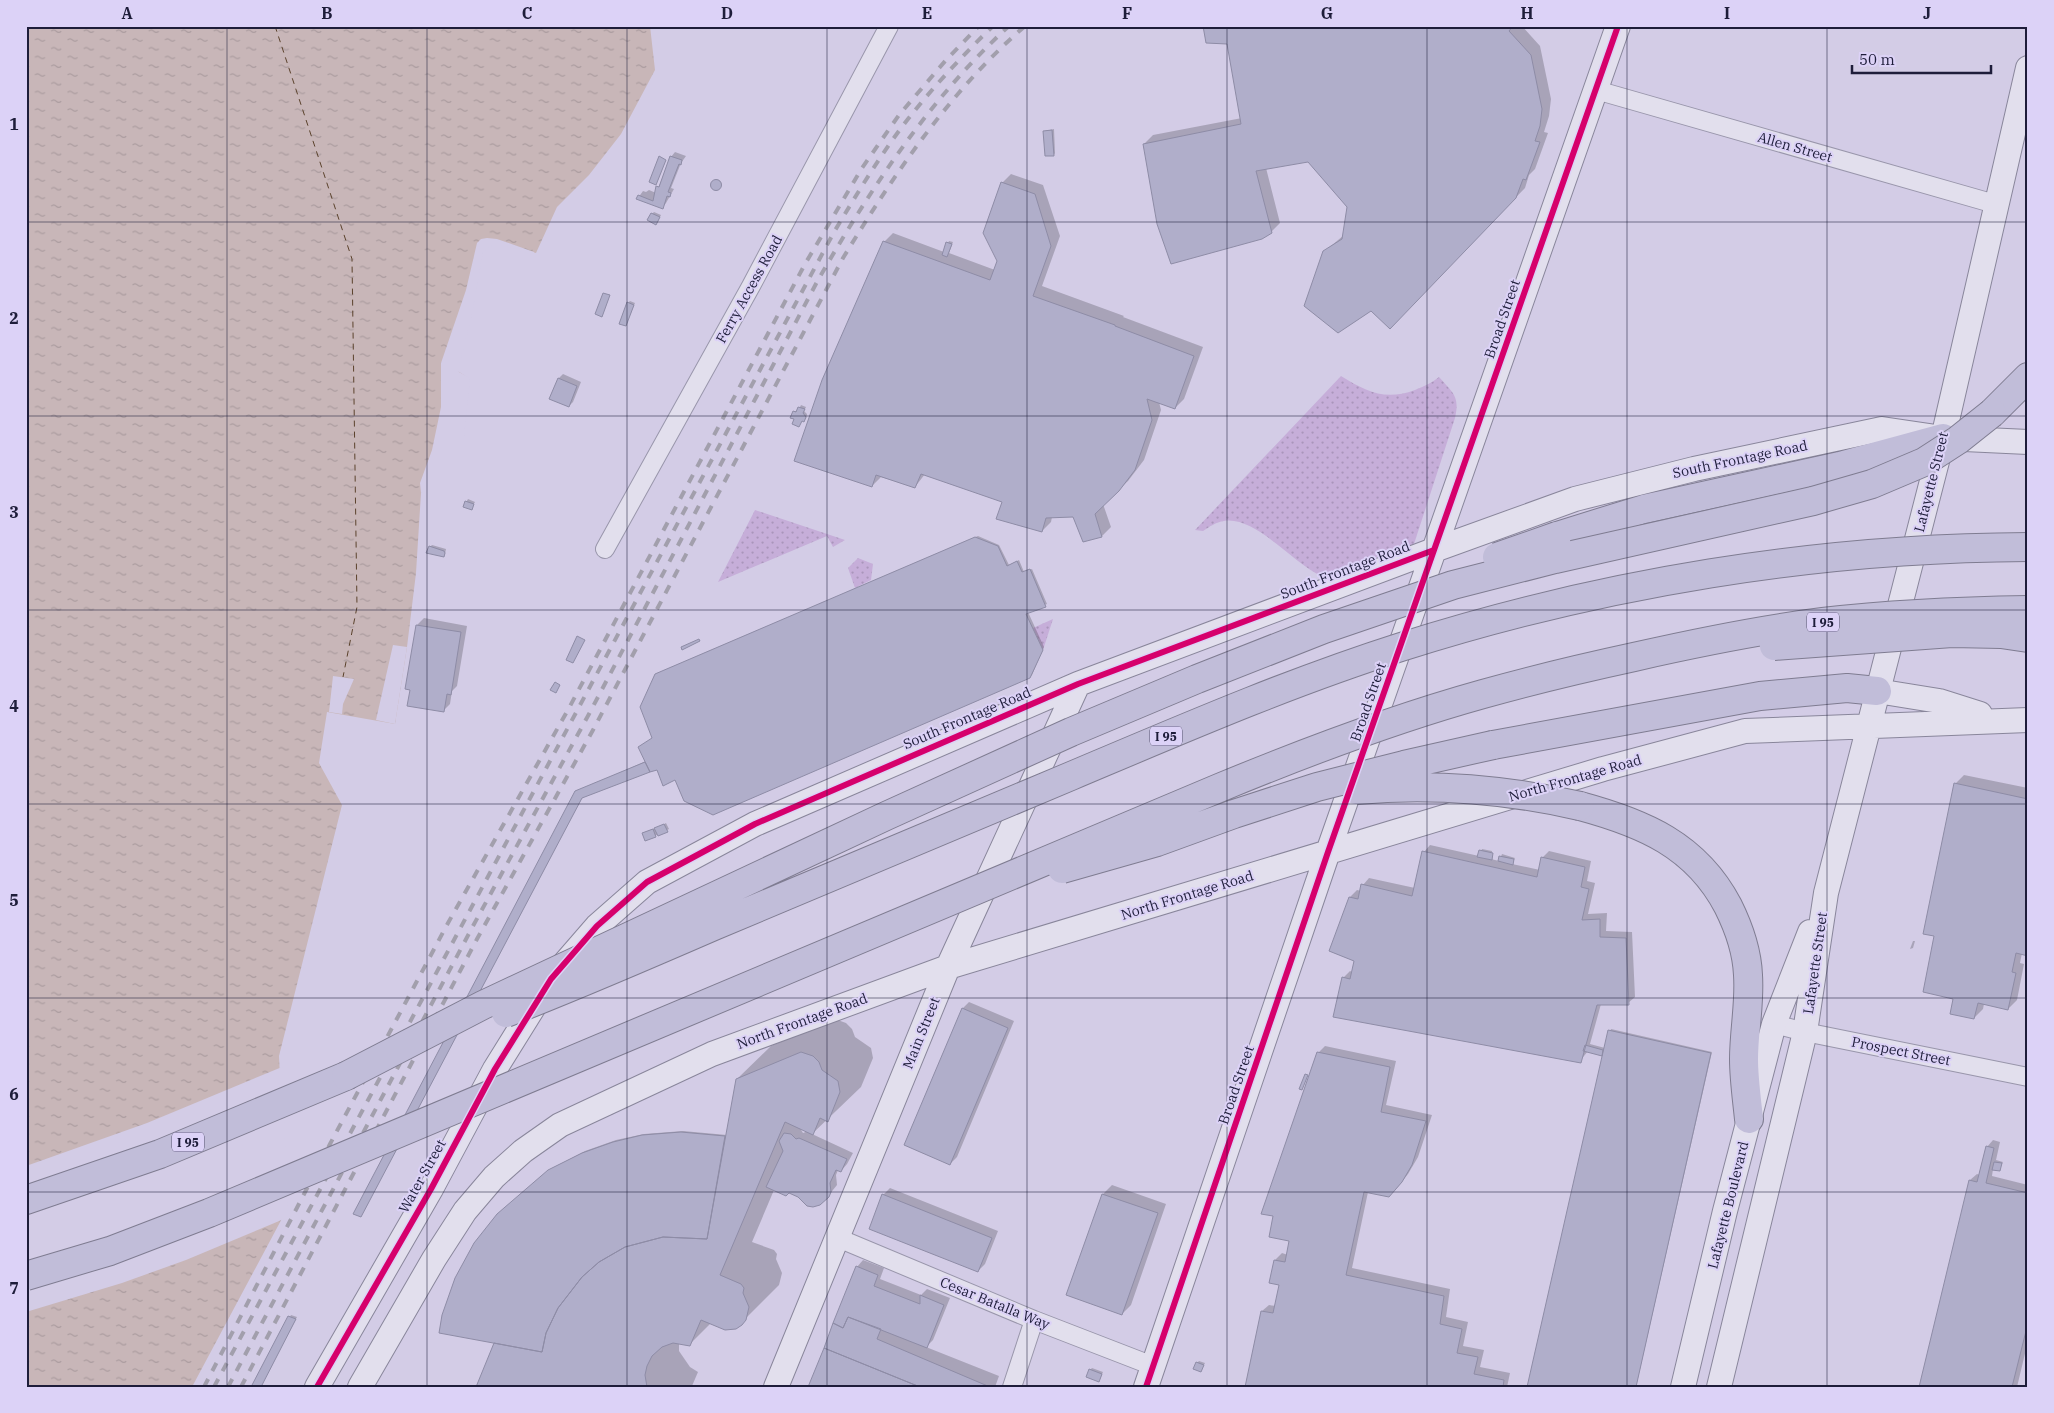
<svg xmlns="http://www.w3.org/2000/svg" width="2054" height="1413" viewBox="0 0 2054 1413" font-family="'IBM Plex Serif',serif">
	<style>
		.grass { fill: url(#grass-dots) }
		.water { fill: url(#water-ripples) }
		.pier { fill: #d3cce6 }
		.shadow { fill: #0003; fill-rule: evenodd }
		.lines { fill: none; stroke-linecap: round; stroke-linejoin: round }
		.ferry { stroke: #5b422c; stroke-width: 1; stroke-dasharray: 6 5; stroke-linecap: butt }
		.building { fill: #b0aeca; stroke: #8e8ca6 }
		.street-casing { stroke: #9996ab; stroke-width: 20 }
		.secondary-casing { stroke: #89869b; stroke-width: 26 }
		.highway-casing { stroke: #7f7c91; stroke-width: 30 }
		.street { stroke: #e2dfed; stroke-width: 18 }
		.secondary { stroke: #e2dfed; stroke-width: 24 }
		.highway { stroke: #c1bdd9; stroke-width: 28 }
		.rail { stroke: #a29fac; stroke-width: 4; stroke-dasharray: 9 9; stroke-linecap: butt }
		.highway-bridge-casing { stroke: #7f7c91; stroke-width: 30; stroke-linecap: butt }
		.highway-bridge { stroke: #c1bdd9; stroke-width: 28 }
		.cycleway-casing { stroke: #dcd2f7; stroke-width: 9 }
		.cycleway { stroke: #d6006c; stroke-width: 6 }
		.grid { fill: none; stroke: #1e1d3a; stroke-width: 1; stroke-opacity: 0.55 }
		.labels { text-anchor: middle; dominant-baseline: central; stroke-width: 4; stroke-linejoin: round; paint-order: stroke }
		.shield { fill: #dcd2f7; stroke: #575373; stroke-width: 1 }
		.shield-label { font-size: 12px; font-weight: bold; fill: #1e1d3a }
		.street-label { font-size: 14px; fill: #1e1d3a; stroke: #dcd2f7 }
		.neatline { fill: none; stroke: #1e1d3a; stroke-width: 2 }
		.grid-label { font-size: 16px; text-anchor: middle; font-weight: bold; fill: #1e1d3a }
	</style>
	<defs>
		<pattern id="grass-dots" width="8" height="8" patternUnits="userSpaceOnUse" patternTransform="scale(1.25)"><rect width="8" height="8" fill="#c6aed9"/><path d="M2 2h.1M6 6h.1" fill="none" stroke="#aa95bb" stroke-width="1.8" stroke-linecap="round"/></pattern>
		<pattern id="water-ripples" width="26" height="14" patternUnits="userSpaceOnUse" patternTransform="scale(1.25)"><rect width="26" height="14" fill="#c8b6b8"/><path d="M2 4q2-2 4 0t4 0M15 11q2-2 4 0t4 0" fill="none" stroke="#ab9c9f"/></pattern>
	</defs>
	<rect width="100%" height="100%" fill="#d3cce6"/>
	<!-- grass -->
	<path class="grass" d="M1341 376C1367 392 1385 401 1415 390 1424 386 1432 383 1439 377 1453 393 1460 396 1455 418L1414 544 1321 576C1292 562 1255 516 1224 521 1216 522 1209 527 1203 531L1195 530Z
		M755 510 845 540 833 547 827 536 718 582Z
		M858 558 873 564 871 580 855 588 848 568Z
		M1053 619 1043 650 1033 628Z"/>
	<!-- water -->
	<path class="water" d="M26 26H650L655 70 621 134 589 175 557 207 536 253 493 241 480 250 456 370 467 377 433 480 421 493 416 573 407 647 395 724 327 712 319 763 342 805 279 1056 286 1211 192 1387H26Z"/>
	<!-- pier -->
	<path class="pier" d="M487 238 497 239 534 252V255L497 244H494L483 252 471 319 458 369 459 372 470 378 464 437 448 469 426 491 421 493 420 483 432 450 441 407V363L466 290 477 243 481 239Z
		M393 645 407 647 395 724 376 720Z
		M333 676 354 679 343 704 342 714 329 712Z
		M282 1067 288 1211 284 1219 186 1260 122 1283 26 1312V1166L147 1123Z"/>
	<!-- shadow -->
	<path class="shadow" d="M1205 26H1522L1540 46 1551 99 1549 116 1544 132 1548 133 1535 169 1529 175 1525 188 1390 327 1324 252 1344 235 1349 206 1309 161 1266 168 1280 223 1271 232 1144 144 1153 135 1242 118 1228 42Z
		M1054 129 1055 153 1054 155 1045 131Z
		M675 152 686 156 681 163 671 188 674 189 666 203 662 208 638 198 643 191 646 192 649 190 656 193 671 157Z
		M1011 174 1043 185 1060 236 1042 286 1124 316 1123 317 1203 347 1184 399 1175 408 1159 402 1161 410 1144 460 1128 481 1103 504 1111 527 1102 536 1074 516 1052 517 1051 522 1042 531 1003 501 925 474 915 487 881 477 872 486 884 242 893 233 944 252 949 241 953 242 949 253 995 270 998 260 1002 183Z
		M712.5 184a4.5 4.5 0 1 1 9 0a4.5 4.5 0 1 1-9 0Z
		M654 212 661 215 658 221 652 214Z
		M630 301 635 303 626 325 628 303Z
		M563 374 581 382 573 402 569 406 551 399 559 378Z
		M801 405 806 407 804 411 807 414 806 419 802 420 799 425 794 411H798Z
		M468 499 475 502 471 509 464 506Z
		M978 536 999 545 1009 565 1019 560 1024 572 1032 569 1047 604 1028 612 1044 647 1032 675 1030 677 675 778 658 768 583 796 362 1214 576 792 646 761 654 738 656 674Z
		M432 545 446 549 445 554 443 556 430 547Z
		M424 618 467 626 457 686 452 691 450 704 444 710 411 689 407 688 417 625Z
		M1964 775 2028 788V954L2022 953 2020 963 2024 964 2017 1000 2008 1009 1984 1004 1983 1009 1974 1018 1955 998 1936 936 1955 784Z
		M666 823 669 829 667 830 646 840 643 833 645 832 655 828V829Z
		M1430 845 1479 856 1482 849 1492 851 1491 859 1499 861 1502 854 1515 858 1512 864 1540 870 1542 858 1549 851 1591 861 1587 881 1595 883 1588 914 1607 913 1606 931 1632 932 1635 997 1628 1003 1601 1004 1590 1044 1605 1048 1611 1029 1712 1052 1636 1387H1529L1603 1056 1588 1051 1580 1061 1343 978 1350 971 1352 972 1355 960 1330 951 1350 897 1357 890 1361 891 1363 885 1369 878 1415 888 1424 852Z
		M1913 941H1915L1913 948 1910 949Z
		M969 1002 1014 1021 957 1157 950 1164 905 1145 963 1008Z
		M835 1019 846 1023 852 1029 855 1037 871 1048 873 1058 861 1087 812 1134 853 1153 847 1164 841 1171 838 1170 836 1175 837 1185 824 1201 798 1196 789 1192 774 1190 752 1242 774 1250 777 1254 776 1259 782 1273 779 1285 745 1319 711 1323 690 1344 679 1342V1351L690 1367 698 1372 692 1386 695 1387H477L496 1342 551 1169 585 1151 616 1140 644 1134 683 1131 727 1135 737 1079 771 1046ZM800 1128 808 1131 803 1133Z
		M1325 1046 1396 1061 1386 1105 1432 1115 1418 1157 1408 1174 1396 1189 1368 1192 1352 1268 1450 1289 1446 1317 1468 1322 1463 1346 1484 1350 1480 1367 1510 1373 1507 1387H1247L1262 1311 1269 1305 1276 1306 1280 1284 1275 1260 1282 1253 1288 1255 1318 1053Z
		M1993 1140 2000 1142 1996 1160 2003 1162 1999 1170 1993 1169 1992 1176 2028 1185V1341L2017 1387H1920L1970 1180 1977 1174 1980 1175 1987 1147Z
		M1112 1185 1166 1204 1131 1305 1122 1314 1068 1295 1103 1194Z
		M890 1188 998 1231 985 1264 978 1271 883 1195Z
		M863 1260 884 1268 880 1279 921 1295 927 1289 950 1298 933 1340 926 1347 999 1376 995 1387H809L857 1267Z
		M291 1315 297 1317 260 1387H252Z
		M1199 1361 1205 1363 1201 1371 1197 1363Z
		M1092 1368 1103 1372 1100 1379 1090 1370Z"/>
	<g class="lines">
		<!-- ferry -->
		<path class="ferry" d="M275 26 352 259 357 607 343 677"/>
	</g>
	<!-- building -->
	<path class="building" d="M1203 26H1513L1509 31 1531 55 1542 109 1540 126 1535 141 1540 142 1526 180 1523 179 1516 198 1390 329 1371 311 1338 333 1304 306 1323 251 1342 239 1347 207 1308 162 1256 171 1272 233 1262 239 1171 264 1157 224 1143 144 1241 124 1227 44 1206 43Z
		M1052 130 1054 156H1045L1043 131Z
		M659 156 666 160 656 185 649 182Z
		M670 156 682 160 681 165 679 164 668 192 671 193 670 197 667 196 663 209 636 199 638 195 653 201 656 186 659 187Z
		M710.5 185a5.5 5.5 0 1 1 11 0a5.5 5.5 0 1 1-11 0Z
		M1001 182 1035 194 1051 246 1033 296 1115 325V326L1194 356 1175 409 1147 399 1152 420 1135 470 1119 491 1095 514 1102 537 1083 542 1073 517 1046 518 1042 532 996 519 1002 502 921 474 915 488 876 475 872 487 794 461 822 380 883 241 990 280 997 261 983 233Z
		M651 213 660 217 656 225 647 220Z
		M946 242 952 244 947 257 942 255Z
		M603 293 610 295 602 317 595 314Z
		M627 302 634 305 626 326 619 324Z
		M558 378 577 386 569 407 549 399Z
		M798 407 805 409 803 413 806 417 804 422 802 421 799 427 792 424 794 419 790 418 793 411 796 412Z
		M465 501 474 504 472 510 463 507Z
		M975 537 998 546 1007 566 1017 561 1022 572 1030 569 1046 607 1026 614 1043 650 1030 678 713 815 684 801 675 780 663 786 657 770 650 772 638 747 652 738 640 707 655 674Z
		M429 546 444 551 445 553 444 557 426 553Z
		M416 625 461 632 451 695 447 694 444 712 407 706 410 690 405 689Z
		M577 636 585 640 573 663 566 660Z
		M699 639 700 641 682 650 681 647Z
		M555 682 560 685 556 693 550 690Z
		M645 762 650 772 582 798 361 1217 353 1214 575 791Z
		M1954 783 2028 799V956L2016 953 2012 972 2016 973 2008 1010 1978 1003 1974 1019 1950 1014 1953 999 1923 992 1934 936 1923 934Z
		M664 824 668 832 658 836 654 828Z
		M653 829 656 837 645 841 642 833Z
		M1479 850 1493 853 1492 860 1477 857Z
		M1422 851 1537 877 1541 857 1585 867 1581 887 1589 889 1582 920 1600 919V937L1626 938 1629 1005H1597L1581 1063 1333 1017 1342 977 1350 979 1354 961 1329 951 1349 897 1358 899 1361 884 1412 896Z
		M1499 856 1514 859 1513 865 1498 861Z
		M962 1008 1008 1028 950 1165 904 1145Z
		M1608 1030 1711 1053 1636 1387H1527Z
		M1585 1045 1603 1050 1602 1056 1583 1051Z
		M801 1052 813 1056 819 1062 822 1070 838 1081 840 1092 828 1122 820 1118 813 1135 785 1122 720 1275 741 1284 744 1288 743 1293 749 1307 746 1320 742 1325 736 1329 725 1330 701 1320 690 1346 673 1343 662 1347 652 1356 647 1366 645 1375 647 1387H476L494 1343 542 1352 546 1333 558 1308 582 1277 599 1262 625 1247 663 1237 707 1239 736 1079Z
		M1317 1052 1390 1067 1381 1112 1426 1121 1412 1165 1402 1182 1389 1197 1364 1192 1346 1275 1444 1296 1440 1324 1462 1329 1457 1353 1478 1357 1474 1374 1504 1380 1503 1387H1245L1261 1311 1273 1313 1279 1285 1269 1283 1274 1260 1285 1262 1289 1241 1269 1237 1273 1216 1261 1214Z
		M1305 1074 1308 1075 1302 1090 1299 1089Z
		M681 1132 725 1136 707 1239 663 1237 625 1247 599 1262 582 1277 558 1308 546 1333 542 1352 439 1333 442 1315 455 1278 474 1243 497 1214 548 1170 582 1153 613 1142 642 1135Z
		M784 1133 791 1134 796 1139 799 1138 847 1159 841 1172 836 1170 830 1183 831 1192 829 1197 820 1205 813 1207 807 1206 798 1197 789 1193 786 1196 766 1187 783 1151 779 1141Z
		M1986 1146 1994 1148 1986 1183 2028 1193V1323L2012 1387H1919L1969 1180 1977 1182Z
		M1994 1162 2002 1163 2000 1171 1992 1170Z
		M882 1194 992 1238 978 1272 869 1229Z
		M1102 1194 1158 1213 1122 1315 1066 1295Z
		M856 1266 878 1275 874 1286 920 1304V1295L944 1305 927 1348 848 1317 843 1328 833 1323Z
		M288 1316 296 1319 261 1387H251Z
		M848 1317 881 1329 877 1339 990 1387H920L824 1348 833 1323 843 1328Z
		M824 1348 920 1387H808Z
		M1196 1362 1204 1365 1201 1372 1193 1369Z
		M1089 1369 1102 1374 1099 1382 1086 1377Z"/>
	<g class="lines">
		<defs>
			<path id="street" d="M1596 90 1995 204
				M605 549 751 286 889 26
				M1774 1024 1805 1032 2028 1077
				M838 1238 1034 1320 1153 1366
				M1012 1387 1034 1320"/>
			<path id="secondary" d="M1877 691 1939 701 1980 714
				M317 1387 431 1189 495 1069 551 979 597 926 647 882 755 824 1078 684 1434 550 1575 499 1694 469 1882 429 1943 438 2028 442
				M360 1387 434 1259 465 1211 494 1177 523 1151 560 1125 712 1054 948 967 1603 769 1745 731 2028 720
				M776 1387 948 967 1078 684
				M1146 1387 1328 852 1618 26
				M1683 1387 1725 1211 1774 1024 1810 932
				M1719 1387 1805 1032 1826 893 1943 438 2028 68"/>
			<path id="highway" d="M1992 413 2028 377
				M1557 536 1644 509 1840 466 1943 438
				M1493 745 1760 696 1847 688 1877 691
				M1580 806C1643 823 1696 845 1728 906 1739 928 1747 951 1748 975 1750 1003 1744 1031 1744 1059 1744 1079 1747 1099 1749 1119
				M26 1200 160 1154 346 1076"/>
		</defs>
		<!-- street casing -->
		<use href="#street" class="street-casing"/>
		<!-- secondary casing -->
		<use href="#secondary" class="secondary-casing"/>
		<!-- highway casing -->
		<use href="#highway" class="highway-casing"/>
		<!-- street -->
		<use href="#street" class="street"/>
		<!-- secondary -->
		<use href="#secondary" class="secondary"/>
		<!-- highway -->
		<use href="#highway" class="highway"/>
		<!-- rail -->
		<path class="rail" d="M204 1387 330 1144 448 923 569 708 805 264 862 168 899 115 946 60 979 26
			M214 1387 834 232C857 194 880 155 908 119 934 86 963 55 993 26
			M228 1387 473 926 589 714 818 280C871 188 930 98 1009 26
			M241 1387 477 939 593 730 843 258C895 173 950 91 1025 26"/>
		<defs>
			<path id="highway-bridge" d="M1497 557 1557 536
				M1774 646 1952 633 2001 634 2028 638
				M1356 790C1432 783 1505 789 1580 806
				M1062 869 1157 842 1234 814 1317 787 1404 765 1493 745
				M506 1013C576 986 645 956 714 926 833 876 952 826 1071 776 1180 730 1288 683 1401 647 1602 583 1816 548 2028 547
				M346 1076 483 1005 886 816 1071 732 1197 679 1324 629 1453 585 1555 559 1813 501 1872 484 1924 462 1958 440 1992 413
				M26 1276 110 1251 209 1213 1219 788C1306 752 1393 719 1483 694 1533 680 1583 668 1634 657 1696 643 1759 630 1823 622 1891 614 1960 611 2028 610"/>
		</defs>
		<!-- highway-bridge casing -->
		<use href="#highway-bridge" class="highway-bridge-casing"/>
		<!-- highway-bridge -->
		<use href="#highway-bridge" class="highway-bridge"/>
		<defs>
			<path id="cycleway" d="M317 1387 431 1189 495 1069 551 979 597 926 647 882 755 824 1078 684 1434 550
				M1146 1387 1328 852 1618 26"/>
		</defs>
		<!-- cycleway casing -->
		<use href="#cycleway" class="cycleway-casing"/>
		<!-- cycleway -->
		<use href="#cycleway" class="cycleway"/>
	</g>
	<!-- grid -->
	<path class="grid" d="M227 26V1387M427 26V1387M627 26V1387M827 26V1387M1027 26V1387M1227 26V1387M1427 26V1387M1627 26V1387M1827 26V1387M26 222H2028M26 416H2028M26 610H2028M26 804H2028M26 998H2028M26 1192H2028"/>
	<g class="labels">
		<!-- shield labels -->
		<g class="shield">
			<rect x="1807" y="612.5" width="32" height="19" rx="4"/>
			<rect x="1150" y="726.5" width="32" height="19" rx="4"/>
			<rect x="172" y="1132.5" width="32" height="19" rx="4"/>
		</g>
		<g class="shield-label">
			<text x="1823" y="622">I 95</text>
			<text x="1166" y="736">I 95</text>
			<text x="188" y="1142">I 95</text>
		</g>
		<!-- street labels -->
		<g class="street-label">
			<text transform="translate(1795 147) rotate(16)">Allen Street</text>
			<text transform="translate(749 289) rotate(-61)">Ferry Access Road</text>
			<text transform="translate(1502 319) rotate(-71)">Broad Street</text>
			<text transform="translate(1740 459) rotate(-12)">South Frontage Road</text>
			<text transform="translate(1931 482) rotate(-76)">Lafayette Street</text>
			<text transform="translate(1345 570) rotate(-21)">South Frontage Road</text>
			<text transform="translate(1368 702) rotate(-71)">Broad Street</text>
			<text transform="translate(967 718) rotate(-23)">South Frontage Road</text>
			<text transform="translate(1575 778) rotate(-16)">North Frontage Road</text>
			<text transform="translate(1187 895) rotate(-17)">North Frontage Road</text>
			<text transform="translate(1815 963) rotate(-82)">Lafayette Street</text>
			<text transform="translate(802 1021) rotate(-20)">North Frontage Road</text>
			<text transform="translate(921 1033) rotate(-68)">Main Street</text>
			<text transform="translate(1901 1051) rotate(11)">Prospect Street</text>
			<text transform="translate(1236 1085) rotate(-71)">Broad Street</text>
			<text transform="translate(422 1176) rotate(-61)">Water Street</text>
			<text transform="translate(1728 1205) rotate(-76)">Lafayette Boulevard</text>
			<text transform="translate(995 1303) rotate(22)">Cesar Batalla Way</text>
		</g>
	</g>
	<!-- border -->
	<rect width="2054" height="1413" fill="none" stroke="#dcd2f7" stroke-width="55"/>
	<!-- scale -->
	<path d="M1852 65v8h139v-8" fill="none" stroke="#1e1d3a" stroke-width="2.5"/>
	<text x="1859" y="65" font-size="15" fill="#1e1d3a" stroke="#dcd2f7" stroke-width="4" paint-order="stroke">50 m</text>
	<rect x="28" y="28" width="1998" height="1358" class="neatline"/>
	<g class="grid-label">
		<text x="127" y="19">A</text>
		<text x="327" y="19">B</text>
		<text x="527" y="19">C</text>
		<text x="727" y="19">D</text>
		<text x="927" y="19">E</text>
		<text x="1127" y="19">F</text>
		<text x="1327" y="19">G</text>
		<text x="1527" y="19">H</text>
		<text x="1727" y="19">I</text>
		<text x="1927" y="19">J</text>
		<text x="14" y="130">1</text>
		<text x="14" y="324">2</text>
		<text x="14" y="518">3</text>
		<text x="14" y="712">4</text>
		<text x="14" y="906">5</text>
		<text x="14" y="1100">6</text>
		<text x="14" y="1294">7</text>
	</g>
</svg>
